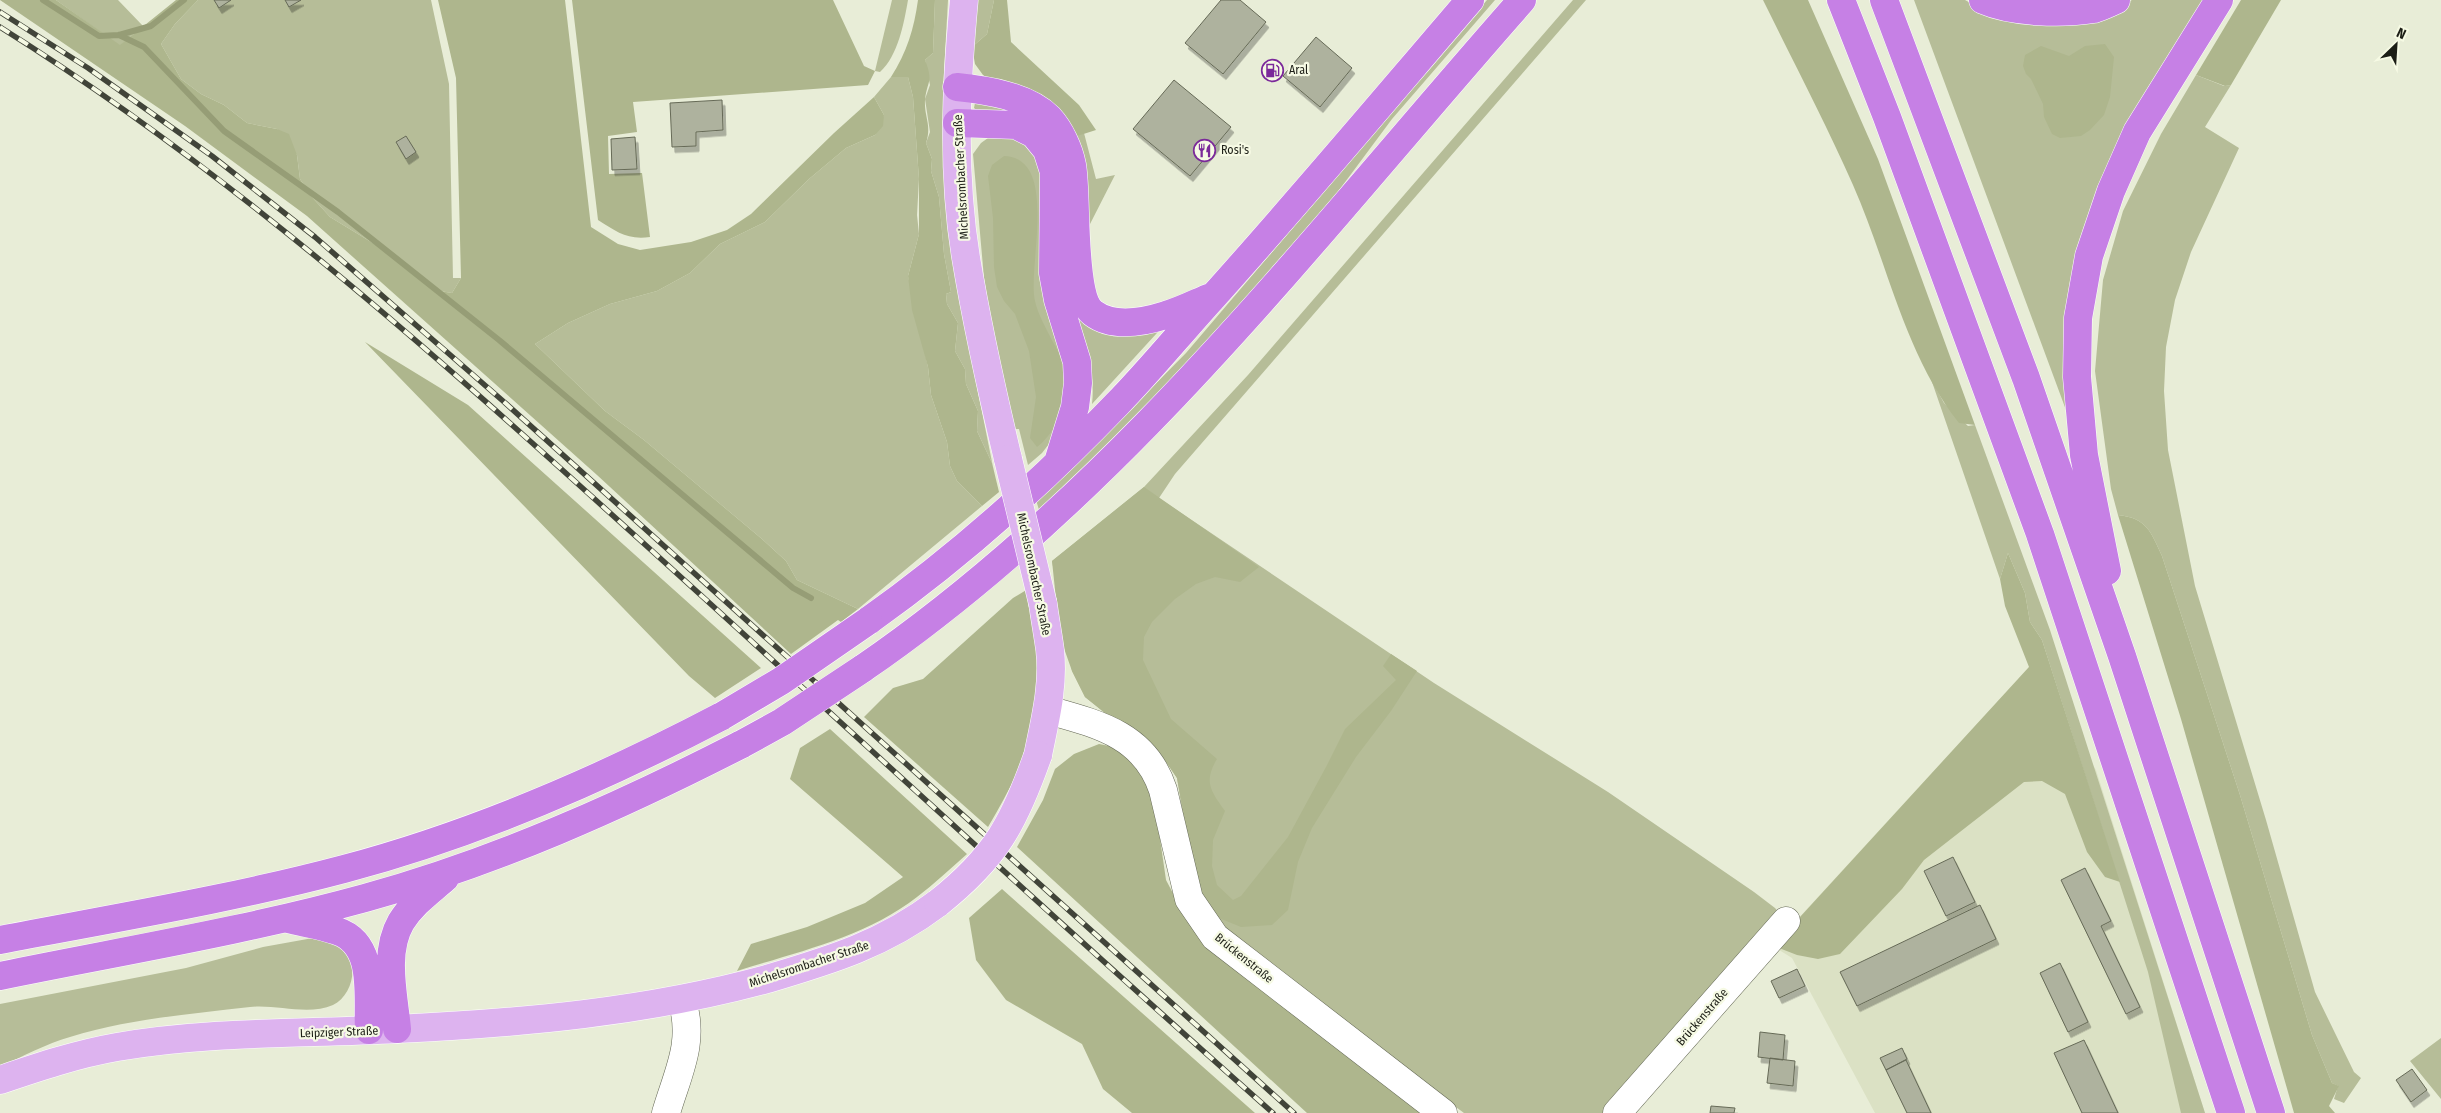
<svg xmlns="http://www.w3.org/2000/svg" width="2441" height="1113" viewBox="0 0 2441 1113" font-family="'Fira Sans Condensed',sans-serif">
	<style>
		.built { fill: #dbe1c4 }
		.green { fill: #b6bd98 }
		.forest { fill: #aeb68d }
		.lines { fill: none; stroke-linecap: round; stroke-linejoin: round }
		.stream { stroke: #969d76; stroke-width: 6 }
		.building { fill: #aeb29e; stroke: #666a57; filter: url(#shadow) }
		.minor-casing { stroke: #636754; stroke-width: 29 }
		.major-casing { stroke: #fff; stroke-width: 29 }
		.highway-casing { stroke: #fff; stroke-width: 29 }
		.minor { stroke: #fff; stroke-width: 28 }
		.major { stroke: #ddb3ef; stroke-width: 28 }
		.highway { stroke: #c680e5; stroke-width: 28 }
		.rail-casing { stroke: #414439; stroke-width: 5.5 }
		.rail { stroke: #f6fae4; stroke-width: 4; stroke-dasharray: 11; stroke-linecap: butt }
		.major-bridge-casing { stroke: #fff; stroke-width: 29; stroke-linecap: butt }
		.highway-bridge-casing { stroke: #fff; stroke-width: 29; stroke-linecap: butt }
		.major-bridge { stroke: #ddb3ef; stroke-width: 28 }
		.highway-bridge { stroke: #c680e5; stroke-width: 28 }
		.labels { text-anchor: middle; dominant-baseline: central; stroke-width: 4.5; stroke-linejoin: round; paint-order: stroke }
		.poi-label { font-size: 12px; fill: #1c1e16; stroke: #f6fae4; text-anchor: start }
		.street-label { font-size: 12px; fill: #1c1e16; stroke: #f6fae4 }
	</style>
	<defs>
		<filter id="shadow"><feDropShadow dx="3" dy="5.5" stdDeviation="0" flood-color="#0004"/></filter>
	</defs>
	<rect width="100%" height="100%" fill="#e8edd7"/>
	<!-- built -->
	<path class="built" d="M2029 667 2096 770 2205 1113H1875L1792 958 1773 946Z"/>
	<!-- green -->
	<path class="green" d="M56 0H118L143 26 120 46Z
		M198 0H431L449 84 453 278H461L452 293 440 291 381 248 330 217 311 196 300 179 297 155 277 129 247 123 224 105 201 94 181 79 161 44 175 24Z
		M892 0H908C904 23 898 56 880 72L875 71Z
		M935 0H948L943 90 944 151 968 342 995 477 992 463 977 431 978 411 966 384 965 369 955 351 958 323 947 304 946 294 951 292 944 254 939 197 931 171 932 159 926 143 930 132 925 99 930 85 925 60 933 53Z
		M977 0H994L987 34 972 47Z
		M1487 0H1495L1392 119 1331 201 1175 380 1040 513 1036 500 1105 435 1186 353Z
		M1573 0H1586L1175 474 1159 498 1434 683 1608 792 1754 892 1775 908 1780 914 1607 1113H1464L1248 952 1209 914 1182 810 1177 778 1160 753 1138 731 1110 717 1085 697 1072 671 1052 561 1144 487 1248 375Z
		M1914 0H1965L1985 11 2103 12 2132 0H2211L2102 183 2076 437Z
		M2196 75 2224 86 2231 85 2205 127 2239 148 2191 252 2175 300 2166 347 2164 391 2168 450 2195 586 2266 820 2315 992 2354 1072 2361 1078 2344 1103 2334 1099 2338 1086 2332 1083 2312 1035 2240 795 2162 556C2151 532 2147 518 2118 515L2111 489 2095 371 2103 280 2123 211 2161 134Z
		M891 77H908L913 97 919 179 917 215 919 234 908 276 928 367 931 395 947 442 950 466 957 481 982 506 858 609 797 580 786 561 762 539 644 440 605 411 535 344 568 323 610 304 657 291 690 273 720 244 765 222 809 179 846 148 875 135 884 115 874 97Z
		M990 99C1016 106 1045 116 1058 142 1079 182 1068 234 1072 277 1073 289 1074 303 1081 314 1089 326 1109 335 1124 335 1139 334 1153 328 1167 322L1092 404C1094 386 1092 367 1085 349 1080 335 1070 321 1067 307 1056 254 1078 172 1040 131 1031 121 1017 114 1003 112 994 111 982 115 974 108L975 103 979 100Z
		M995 133H1018L1042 163 1069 350 1062 427 1042 453 1028 465 1019 429H1012L996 357 984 278 973 154 981 143Z
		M1084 133 1096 179 1115 175 1089 226 1071 138Z
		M1931 379 1944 403 1968 426 1975 425 2050 630 2205 1113H2181L2148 972 2042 640 2030 622 2025 593 2008 553 2000 579Z
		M313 938C321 940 332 941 339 945 361 958 354 995 333 1005 308 1016 276 1004 250 1007 190 1014 128 1019 70 1037 46 1044 23 1056 0 1067V1004L186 968 263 947Z
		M2441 1038V1099L2410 1061Z"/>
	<!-- forest -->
	<path class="forest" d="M0 0H56L120 45 176 0H198L175 24 161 44 181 79 201 94 224 105 247 123 277 129 289 134 297 155 300 179 311 196 330 217 381 248 440 291 452 293 461 278 456 78 438 0H565L591 227 618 244 640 250 691 242 727 230 751 214 834 133 874 97 884 115 883 126 875 135 846 148 809 179 765 222 720 244 690 273 657 291 610 304 568 323 535 344 605 411 644 440 762 539 786 561 797 580 858 609 841 622 838 620 791 654 597 475 307 216 185 126Z
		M572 0H833L864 66 875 71 868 85 633 102 637 132 608 136 609 174 642 173 650 237C627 240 617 232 598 220Z
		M918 0H935L933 53 925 60C934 83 927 80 925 100 924 117 932 125 926 143L932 159 931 171 939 197 944 254 951 292 946 294 947 304 958 323 955 351 965 369 966 384 978 411 977 431 992 463 999 492 982 506 957 481 950 466 947 442 931 395 928 367 912 310 908 276 919 234V179L913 97 908 77H891C907 52 914 29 918 0Z
		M994 0H1007L1011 42 1079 105 1096 130 1071 138 983 75 975 64 972 47 987 34Z
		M1763 0H1808L1878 159 1975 425 1959 423C1904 353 1888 264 1853 185 1825 122 1793 61 1763 0Z
		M2241 0H2281L2231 85 2225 86 2196 75Z
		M2105 44 2114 57 2110 97 2104 115 2090 130 2081 136 2060 138 2052 134 2044 117 2043 104 2031 79 2026 74 2023 66 2025 55 2041 46 2069 56 2085 46Z
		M1004 156C1060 158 1027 266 1035 301 1041 327 1065 356 1069 381 1072 402 1053 435 1037 447L1030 438 1036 397 1029 351 1015 314 1004 301 997 287 994 267 993 218 988 176 992 165Z
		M365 342 468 405 761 668 715 698 689 676Z
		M1144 487 1259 567 1240 582 1215 577 1196 584 1175 599 1152 622 1144 637 1143 660 1171 719 1217 759C1203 782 1211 791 1225 811L1213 840 1212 866 1217 885 1233 900 1241 896 1288 837 1326 767 1345 729 1396 680 1383 666 1391 654 1417 671 1391 711 1356 757 1312 828 1298 862 1288 910 1272 925 1241 927 1209 914 1201 905 1177 778 1160 753 1138 731 1110 717 1085 697 1072 671 1060 637 1052 561Z
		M2118 515C2147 518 2151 532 2162 556L2240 795 2312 1035 2332 1083 2339 1086 2329 1106 2335 1113H2294L2181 719Z
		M2008 553 2025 593 2030 622 2042 640 2120 882 2105 877 2087 852 2065 794 2042 781 2024 782 1924 860 1902 889 1840 954 1818 959 1797 955 1779 948V940L2029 667 2005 606 2000 579Z
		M1028 589C1034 626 1042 678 1036 715 1029 755 1008 793 988 827L864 717 893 688 923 679 1013 598Z
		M830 729 967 854C950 869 934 884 917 897 866 937 797 952 737 971L751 944 807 927 865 903 903 877 790 779 800 748Z
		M1099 744 1114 747 1151 777 1166 880 1186 918 1425 1113H1307L1017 847 1043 800 1055 769 1074 754Z
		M1002 889 1255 1113H1132L1103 1089 1082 1044 1006 1000 976 960 969 918Z"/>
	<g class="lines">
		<!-- stream -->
		<path class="stream" d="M43 0 99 36 119 35 151 26 184 0
			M119 35 144 47 224 131 338 212 499 340 793 588 811 598"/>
	</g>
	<!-- building -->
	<path class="building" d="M214 0H231L219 8Z
		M285 0H301L289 7Z
		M1221 0H1240L1266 22 1223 74 1185 43Z
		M1316 37 1352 68 1320 107 1283 76Z
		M1174 80 1231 127 1190 176 1133 129Z
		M722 100 723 130 696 132V146L672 147 670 103Z
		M406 136 416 152 406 159 396 142Z
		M635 137 637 169 612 170 611 139Z
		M1953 857 1975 902 1946 916 1924 871Z
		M2085 868 2111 921 2101 926 2140 1007 2126 1014 2061 880Z
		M1980 905 1996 939 1857 1006 1840 972Z
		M2060 963 2088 1022 2068 1032 2040 973Z
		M1797 969 1805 986 1779 998 1771 981Z
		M1760 1032 1785 1035 1783 1060 1758 1057Z
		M2084 1040 2118 1113H2082L2054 1053Z
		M1902 1048 1907 1059 1886 1070 1880 1058Z
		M1770 1058 1795 1061 1793 1086 1767 1083Z
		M1906 1060 1931 1113H1907L1886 1070Z
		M2412 1069 2427 1090 2411 1102 2396 1080Z
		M1711 1106 1735 1108 1734 1113H1710Z"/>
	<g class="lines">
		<defs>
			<path id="minor" d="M1048 710C1098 724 1145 735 1163 790L1189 899 1215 937 1443 1113
				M666 1113C678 1072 695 1043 682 1000
				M1617 1113 1786 921"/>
			<path id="major" d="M964 0C956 85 952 173 966 258 977 325 992 392 1008 459
				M1038 755C1045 720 1054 686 1050 650 1048 635 1045 619 1043 604
				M0 1080C38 1067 77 1054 117 1047 209 1031 304 1034 397 1029 522 1023 646 1012 767 979 831 960 884 944 938 903"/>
			<path id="highway" d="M1841 0 1887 117 2040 534 2231 1113
				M1884 0 2026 378 2122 656 2271 1113
				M1983 0C2013 13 2062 14 2094 9 2101 7 2109 3 2116 0
				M957 87C986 90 1027 96 1049 118 1060 130 1069 149 1072 165 1078 196 1070 296 1093 313 1113 328 1144 322 1166 315 1180 311 1194 304 1208 298
				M957 123 1016 125 1034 134 1047 150 1054 172 1053 273 1058 300 1077 362 1078 383 1075 407 1059 459
				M2107 571 2084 455 2077 377 2078 318 2089 256 2111 191 2137 132 2219 0
				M868 621C957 558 1041 483 1117 404 1151 369 1181 332 1213 297 1301 199 1385 99 1470 0
				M862 669C1123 490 1315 234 1522 0
				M288 919C304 923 321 925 337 931 377 944 367 997 369 1030
				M0 940C115 918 231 899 344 869 476 834 602 779 722 716
				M0 976C122 951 245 931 365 898 496 862 621 806 742 744
				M397 1029C394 996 383 953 401 922 412 904 429 892 445 878"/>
		</defs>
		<!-- minor casing -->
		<use href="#minor" class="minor-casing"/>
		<!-- major casing -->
		<use href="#major" class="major-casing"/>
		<!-- highway casing -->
		<use href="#highway" class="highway-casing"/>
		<!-- minor -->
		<use href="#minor" class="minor"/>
		<!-- major -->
		<use href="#major" class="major"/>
		<!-- highway -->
		<use href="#highway" class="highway"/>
		<defs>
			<path id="rail" d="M0 12 88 68 212 156 315 237 503 401 1294 1113
				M0 27C229 170 431 351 630 531 845 725 1057 922 1273 1113"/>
		</defs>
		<!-- rail casing -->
		<use href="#rail" class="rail-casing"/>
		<!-- rail -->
		<use href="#rail" class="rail"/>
		<defs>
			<path id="major-bridge" d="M1008 459 1043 604
				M938 903C996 857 1014 823 1038 755"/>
			<path id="highway-bridge" d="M722 716 781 681 868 621
				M742 744 782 722 862 669"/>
		</defs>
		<!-- major-bridge casing -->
		<use href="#major-bridge" class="major-bridge-casing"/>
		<!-- highway-bridge casing -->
		<use href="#highway-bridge" class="highway-bridge-casing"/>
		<!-- major-bridge -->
		<use href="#major-bridge" class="major-bridge"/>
		<!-- highway-bridge -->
		<use href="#highway-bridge" class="highway-bridge"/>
	</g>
	<!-- icons -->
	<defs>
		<symbol id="fuel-ring" viewBox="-11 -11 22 22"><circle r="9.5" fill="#f6fae4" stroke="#7b299a" stroke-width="1.5"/><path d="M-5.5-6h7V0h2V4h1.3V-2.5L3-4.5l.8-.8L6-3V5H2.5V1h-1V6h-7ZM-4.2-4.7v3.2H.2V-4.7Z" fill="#7b299a"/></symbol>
		<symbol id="restaurant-ring" viewBox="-11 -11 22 22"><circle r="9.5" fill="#f6fae4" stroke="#7b299a" stroke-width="1.5"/><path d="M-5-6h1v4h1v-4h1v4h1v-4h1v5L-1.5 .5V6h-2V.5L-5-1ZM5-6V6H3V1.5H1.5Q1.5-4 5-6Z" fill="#7b299a"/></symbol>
	</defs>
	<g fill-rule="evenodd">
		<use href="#fuel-ring" x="1260" y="58" width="25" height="25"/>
		<use href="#restaurant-ring" x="1192" y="138" width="25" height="25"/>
	</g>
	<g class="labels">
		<!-- poi labels -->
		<g class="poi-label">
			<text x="1289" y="70">Aral</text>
			<text x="1221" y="150">Rosi's</text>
		</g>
		<!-- street labels -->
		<g class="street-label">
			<text transform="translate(961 177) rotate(-93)">Michelsrombacher Straße</text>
			<text transform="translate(1034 574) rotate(78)">Michelsrombacher Straße</text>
			<text transform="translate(1244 958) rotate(39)">Brückenstraße</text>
			<text transform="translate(809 964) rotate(-18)">Michelsrombacher Straße</text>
			<text transform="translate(1702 1017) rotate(-49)">Brückenstraße</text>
			<text transform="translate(339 1032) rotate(-2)">Leipziger Straße</text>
		</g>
	</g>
	<!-- north arrow -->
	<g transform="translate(2396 45) rotate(25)" stroke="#f6fae4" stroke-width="4" paint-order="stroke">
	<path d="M0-4L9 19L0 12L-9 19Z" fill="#1c1e16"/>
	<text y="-8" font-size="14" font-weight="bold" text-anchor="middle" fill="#1c1e16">N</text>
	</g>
</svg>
